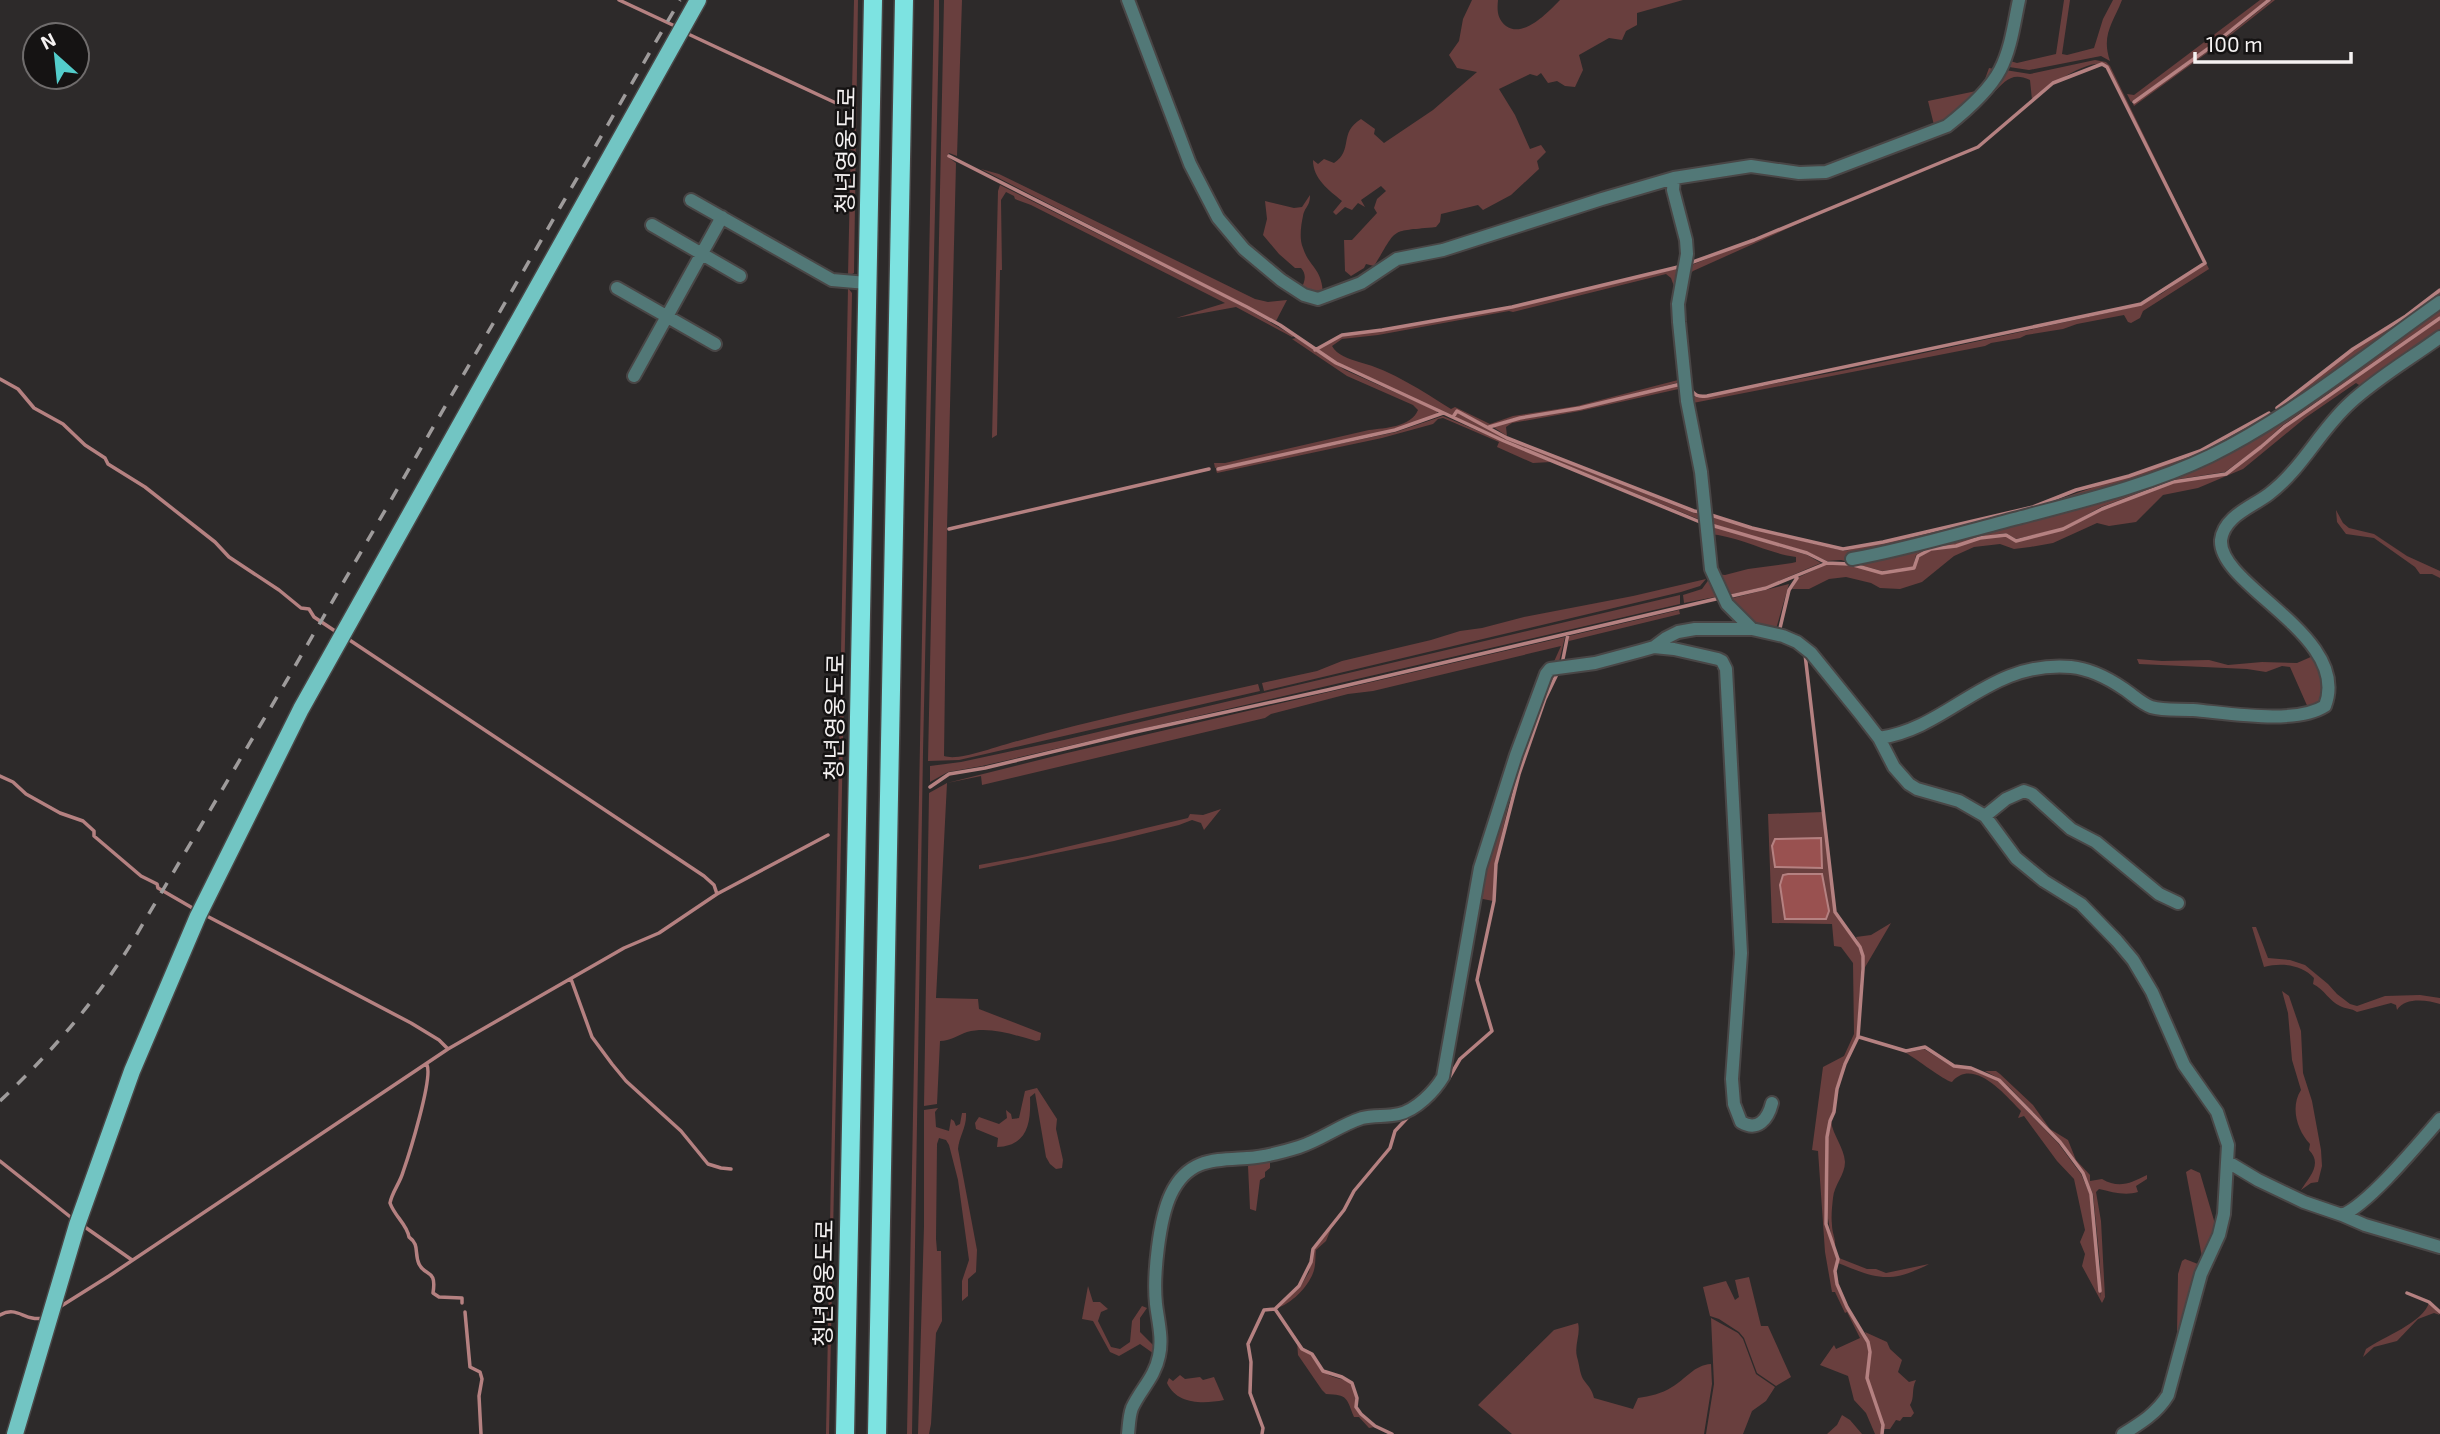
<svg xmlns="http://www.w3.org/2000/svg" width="2440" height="1434" viewBox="0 0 2440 1434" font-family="'Exo 2','Noto Sans KR',sans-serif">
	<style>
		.green { fill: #693f3e; fill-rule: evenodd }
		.water { fill: #995150; stroke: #b58181; stroke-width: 2 }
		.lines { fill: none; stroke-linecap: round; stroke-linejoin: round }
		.stream { stroke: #b58181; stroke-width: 3.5 }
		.minor-casing { stroke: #494646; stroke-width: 16 }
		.major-casing { stroke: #494646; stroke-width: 19 }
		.highway-casing { stroke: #494646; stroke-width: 21 }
		.minor { stroke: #527877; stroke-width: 12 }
		.major { stroke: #72c5c3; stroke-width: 16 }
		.highway { stroke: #7de3e1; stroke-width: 18 }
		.rail { stroke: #9e9b9b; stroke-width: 3.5; stroke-dasharray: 12 12; stroke-linecap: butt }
		.labels { text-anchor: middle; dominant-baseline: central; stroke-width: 5; stroke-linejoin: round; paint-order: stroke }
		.street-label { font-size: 23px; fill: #f5f2f2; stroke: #151313 }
	</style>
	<rect width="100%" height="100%" fill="#2d2a2a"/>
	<!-- green -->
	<path class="green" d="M854 0H858L854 273 848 276Z
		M934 0H939V29L923 752 912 1434H907Z
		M944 0H962L957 156 949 153 948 157 956 163 947 528 944 756C959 761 991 748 1007 744 1090 720 1174 703 1258 684L1260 691 959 760 928 761Z
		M1472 0H1498C1497 10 1497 19 1506 26 1524 39 1549 11 1560 0H1683L1637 13V25L1626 31 1622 40 1609 38 1579 55 1583 70 1575 87 1565 86 1557 81 1548 83 1541 73 1537 76 1530 74 1499 89 1515 115 1530 149 1541 145 1546 152 1537 161 1539 169 1511 195 1483 210 1478 205 1441 214 1440 222 1436 227C1388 232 1399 226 1374 266L1366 264 1364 268 1351 276 1345 271 1344 240H1352L1377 213 1374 208 1377 199 1386 191 1381 186 1361 200 1365 207 1358 203 1352 210 1345 207 1336 215 1333 212 1342 201C1329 190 1313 179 1313 160L1318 164 1324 159 1334 163C1354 150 1338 133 1361 119L1375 129 1374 134 1384 143 1433 110 1477 72 1457 68 1449 55 1459 41 1463 19Z
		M2064 0H2070L2062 54 2067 55 2094 48 2103 19 2113 0H2122C2113 23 2101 35 2110 61L2101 56 2029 70 2009 67 2007 65 2010 61 2017 63 2056 54Z
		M2260 0H2267L2208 47 2131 102 2127 94 2134 95Z
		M2272 0H2275L2218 45 2134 106 2133 104 2211 49Z
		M2095 60 2106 62 2110 66 2209 269 2143 311 2140 318 2131 323 2128 322 2124 315 2077 324 2063 329 2026 335 2020 338 1991 343 1985 346 1693 403 1688 387 1693 396 1699 398 1846 370 2134 307 2161 294 2205 263 2106 65C2088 57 2046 88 2032 100L2030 80C2011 71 2005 82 1993 93 1989 97 1983 100 1977 102L2005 70 2030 74Z
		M1989 68 1999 70 1986 88 1935 129 1928 101 1981 90Z
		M981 169 999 174 1255 299 1268 302 1287 300 1276 321Z
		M1000 185 1242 306 1294 336 1292 337 1236 307 1176 318 1225 303 1031 205 1015 199 1014 196 1006 192 1001 200 1002 270H1000L997 435 992 438 998 191Z
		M1310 195C1310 207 1305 206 1303 216 1301 225 1299 239 1303 248 1309 267 1322 268 1323 294L1301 289C1305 281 1307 275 1301 268H1295L1279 254 1263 235 1267 219 1265 201 1294 208 1302 207Z
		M1822 213 1693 271 1689 275V266Z
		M1680 268 1675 289 1671 278 1666 274 1513 312 1509 311 1378 335 1342 339 1332 346C1337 355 1349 359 1359 362 1393 371 1422 391 1451 409L1455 407 1490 424 1513 416 1577 406 1682 379 1680 382 1580 408 1511 419 1488 426 1457 410 1453 417 1443 412 1336 362 1317 349 1342 336 1513 308Z
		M848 288 852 293 829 1434H826Z
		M2440 292V300L2277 412 2276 410C2304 392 2326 367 2354 349 2383 331 2412 312 2440 292Z
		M2440 304V316L2283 425 2260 446 2225 472 2173 480 2101 507 2063 528 2016 539 2006 533 1979 537 1956 545 1931 547 1916 555 1913 567 1882 571 1841 560 1827 561 1808 552 1708 523V515L1753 529 1844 551 2033 508 2200 451 2270 413 2267 420C2248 431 2228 444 2208 454 2101 504 1980 526 1866 555L1852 556 1851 560 2072 506 2145 483 2211 457 2298 406Z
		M2440 319V331L2362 387 2356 383 2305 418 2243 469 2198 488 2163 495 2136 522 2109 526 2097 523 2053 543 2030 547 2014 549 2000 544 1974 547 1954 556 1922 582 1900 589 1880 588 1871 583 1846 577 1829 579 1809 589H1792L1799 577 1827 564 1850 565 1882 574 1915 569 1918 557 1932 550 1956 547 1980 539 2006 536 2016 542 2064 530 2102 510 2173 483 2226 475 2262 448 2285 428Z
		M1296 338 1345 370 1437 411 1438 415 1395 430 1215 468 1214 463H1225L1369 430C1385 428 1411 427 1418 410L1413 405 1347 376 1292 339Z
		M1680 385 1683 388 1580 411 1512 423 1506 427 1507 436 1493 427 1521 419 1581 409Z
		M1458 412 1507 439 1694 513 1702 514 1703 521 1505 440 1455 417Z
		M1443 416 1551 462 1533 463 1497 447 1499 442 1443 418 1438 419 1433 424 1382 438 1217 473 1216 470 1396 432Z
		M2336 510 2343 523 2349 528 2374 534 2407 556 2440 571V578L2432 574H2420L2415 567 2374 538 2346 534 2337 522Z
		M1708 525 1807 555 1821 563 1767 586 1728 595 1716 574 1725 575 1748 569 1792 563 1796 562V557C1766 553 1739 536 1709 534Z
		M1712 575 1720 596 1684 603 1683 595 1702 589Z
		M1706 579 1700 586 1681 592 1264 691 1262 683 1317 671 1342 661 1431 640 1460 631 1482 628 1524 617 1633 596Z
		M1789 584 1776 629 1756 627 1729 599Z
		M1680 595V604L982 766 948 772 930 782V766L961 762 1064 740Z
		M1679 610 1680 614 1569 641V636Z
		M1565 637 1558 666H1552L1561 646 1373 691 1348 694 1271 714 1265 718 982 785 981 776 947 783 936 998 978 999 979 1009 1041 1033 1040 1040 1036 1041C1014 1035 990 1026 967 1032 958 1035 950 1041 940 1041L937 1104 924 1106 929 793 947 783 1067 753Z
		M2313 656C2322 671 2324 686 2320 703L2309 710 2290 667 2282 666 2266 672 2247 669 2139 664 2137 659 2162 661 2209 660 2228 665 2262 662 2297 663Z
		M1557 672 1545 699 1509 803 1495 864 1493 901 1478 898 1482 869 1547 675Z
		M1221 809 1204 830 1201 823 1192 820 1179 825 1114 841 979 869V865L1028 856 1188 818 1190 814 1203 815Z
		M1824 812 1834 912 1854 938 1862 956 1857 1037 1844 1064 1836 1089 1833 1112 1829 1121 1826 1136V1224L1837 1259 1834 1271 1836 1285 1846 1308 1867 1342 1869 1352 1866 1378 1882 1425V1434H1875L1866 1413 1854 1400 1848 1376 1820 1365 1834 1345 1836 1349 1860 1338 1847 1312 1845 1313 1835 1292H1832L1825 1252 1818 1151 1812 1150 1823 1067 1844 1056 1854 1034 1853 963 1841 947 1834 946 1832 924 1772 923 1768 814ZM1788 874H1822L1829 911 1826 919H1785L1782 875Z
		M1891 923 1864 969V955L1856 937 1871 935Z
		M2252 927H2256L2268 958 2290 960 2305 965 2328 984 2337 994 2350 1004 2357 1006 2385 996 2420 995 2440 998V1004C2427 1000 2405 997 2397 1010L2396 1005 2391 1003 2357 1012C2351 1008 2346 1009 2340 1006 2330 1002 2324 989 2313 984L2314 978C2302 965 2282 962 2264 967Z
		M2282 991 2289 996 2301 1031 2303 1073 2312 1101 2321 1150 2322 1166 2318 1182 2311 1183 2301 1190C2309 1177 2323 1164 2309 1150L2310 1144C2297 1130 2290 1107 2301 1090L2292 1060 2288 1013Z
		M1924 1049 1953 1067 1970 1069 1998 1081 2058 1143 2081 1174 2090 1195 2101 1298 2100 1264 2093 1194 2084 1173 2061 1141 2010 1088 2000 1079 1985 1071H1996L2000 1074 2033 1105 2050 1129 2068 1140 2076 1160 2090 1175V1181L2102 1179C2119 1189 2131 1183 2147 1175V1179L2136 1186 2138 1192C2125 1196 2112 1192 2099 1189L2096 1192 2101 1221 2105 1297 2102 1303 2082 1266 2085 1254 2080 1242 2085 1230 2074 1179 2057 1161 2024 1116 2018 1118 2021 1111 2017 1107C2002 1091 1972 1058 1952 1082 1943 1080 1917 1059 1906 1053Z
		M1037 1088 1057 1119 1056 1129 1063 1160 1062 1168 1056 1169 1050 1164 1046 1157 1035 1093 1030 1097C1031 1122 1028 1146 997 1147L998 1138 976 1129 975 1123 979 1117 999 1124 1007 1118 1006 1110 1011 1114 1012 1119 1019 1118 1025 1091Z
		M938 1108 935 1112 936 1127 949 1131 951 1119 954 1121 956 1126 960 1124 962 1113H966C967 1127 959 1136 958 1149L977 1250 976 1272 968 1279V1296L962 1301V1281L969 1260 958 1180 949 1145 946 1140 939 1138 937 1144 936 1239 937 1251H941L942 1321 936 1333 931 1424 929 1434H918L924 1226V1110Z
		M1831 1121C1833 1136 1844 1147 1845 1162 1845 1175 1834 1185 1833 1198 1832 1207 1831 1217 1832 1225 1832 1233 1836 1239 1835 1247 1822 1212 1824 1158 1831 1121Z
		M1266 1158 1270 1161V1168L1265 1172V1177L1260 1180 1256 1211 1250 1209 1248 1166 1258 1159Z
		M2191 1169 2200 1173 2218 1234 2202 1257 2186 1172Z
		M1331 1229 1326 1241 1316 1250C1315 1258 1316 1266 1313 1273 1308 1287 1291 1304 1277 1308L1300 1287 1309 1272 1314 1249Z
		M1839 1258 1867 1269H1876L1886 1273 1929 1264C1890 1284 1877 1279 1838 1263Z
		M2185 1259 2203 1266 2170 1382 2162 1398 2177 1334 2178 1274 2182 1261Z
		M1749 1277 1761 1326H1768L1791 1377 1776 1386 1757 1373 1744 1338 1739 1332 1719 1319 1710 1316 1703 1287 1726 1281 1735 1300 1739 1297 1735 1280Z
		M1088 1286 1093 1302H1100L1108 1309 1101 1312 1098 1321 1111 1347 1120 1349 1130 1342 1132 1321 1142 1306 1147 1308 1140 1318V1332L1158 1350 1157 1356 1140 1344 1119 1356 1110 1352 1093 1321 1082 1319Z
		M2429 1302 2440 1315 2434 1313 2418 1319 2397 1341 2374 1347 2363 1357 2366 1349C2381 1338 2425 1322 2429 1302Z
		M1711 1318 1738 1333 1743 1339 1756 1374 1775 1387 1766 1401 1752 1411 1743 1434H1706L1714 1384Z
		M1578 1323C1581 1334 1574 1345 1577 1357 1579 1363 1580 1374 1583 1379 1588 1386 1592 1389 1594 1398L1633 1409 1638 1398C1650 1396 1661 1394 1672 1387 1686 1379 1694 1365 1711 1364L1712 1384 1704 1434H1512L1478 1405 1554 1330Z
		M1865 1332 1887 1342 1890 1349 1902 1360 1898 1372 1909 1382 1916 1380C1911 1390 1915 1397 1910 1405L1914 1413 1911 1417H1903L1900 1421 1896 1420 1890 1429H1884C1883 1413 1871 1398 1868 1381 1866 1363 1873 1352 1865 1332Z
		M1297 1341C1302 1350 1306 1350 1312 1356 1316 1361 1317 1367 1322 1370 1339 1386 1358 1370 1355 1407L1375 1427 1369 1428 1359 1417H1354C1346 1397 1348 1395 1326 1394L1322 1390 1298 1355Z
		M1180 1375 1185 1379 1200 1377 1203 1380 1214 1377 1224 1400C1204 1404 1177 1405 1167 1383L1169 1378 1173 1381Z
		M1842 1415 1850 1420 1862 1434H1827L1837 1425Z"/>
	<!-- water -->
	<path class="water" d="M1821 838 1822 868 1775 867 1772 846 1775 839Z
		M1788 874H1822L1829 911 1826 919H1785L1780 885 1783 875Z"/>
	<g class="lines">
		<!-- stream -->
		<path class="stream" d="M619 0 677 27
			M686 33 836 103
			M2134 102 2209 48 2269 0
			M949 156 1247 307 1280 325 1336 363 1504 441 1700 522
			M1690 263 1754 240 1978 147 2053 83 2102 64 2107 67 2205 263 2141 304 1707 396C1698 397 1695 396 1690 388
			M1315 350 1342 335 1382 330 1512 307 1678 267
			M0 379 18 389 34 408 63 424 85 445 105 458 108 464 145 487 215 542 229 557 279 590 301 608 309 609 314 617 338 633
			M2277 408 2353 349 2406 316 2440 290
			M1453 417 1457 411 1507 438 1694 511 1700 512
			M1489 427 1520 418 1580 408 1681 384
			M1218 469 1395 430 1443 413
			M1711 515 1752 528 1843 549 1883 542 2033 507 2076 490 2129 476 2200 451 2269 413
			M1711 525 1807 553 1827 563
			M949 529 1209 469
			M1727 597 1766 588 1827 563 1850 564 1882 573 1914 568 1918 556 1931 549 1956 546 1980 538 2006 535 2016 541 2063 529 2102 509 2173 482 2226 474 2261 447 2284 427 2440 318
			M1780 628 1789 590 1797 578
			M345 637 704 876 714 885 717 894
			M1805 654 1835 912 1860 947 1863 956V969L1858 1037 1845 1064 1837 1089 1834 1112 1830 1121 1827 1137 1826 1224 1838 1259 1835 1271 1837 1284 1847 1307 1868 1342 1870 1352 1867 1378 1883 1425 1882 1434
			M1562 664 1568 634
			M0 776 13 782 26 794 60 813 83 821 94 831V836L141 876 157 884 158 888 196 910
			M930 787 949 774 985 768 1135 732 1327 690 1720 598
			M203 914 411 1023 439 1040 448 1049
			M571 979 592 1037 612 1064 626 1081 681 1131 708 1164 721 1168 731 1169
			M1859 1037 1906 1051 1925 1047 1954 1066 1971 1068 1999 1080 2060 1142 2083 1173 2091 1194 2100 1291
			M427 1065C433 1078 409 1155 403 1172 400 1183 392 1192 390 1203 395 1217 407 1224 409 1237 420 1245 414 1253 419 1264 425 1277 437 1268 433 1293L439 1297 462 1298V1303
			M1449 1078 1460 1059 1492 1031 1477 980 1494 901 1496 864 1519 774 1545 699 1558 672
			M0 1161 73 1219
			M82 1225 132 1260
			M2407 1293 2429 1302 2440 1312
			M58 1308 109 1276 448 1049 624 948 659 933 717 894 828 835
			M465 1312 470 1367 480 1372 482 1379 479 1396 481 1434
			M0 1315C17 1305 25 1322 43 1318
			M1262 1434 1263 1428 1250 1393 1251 1362 1248 1344 1264 1310 1275 1309
			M1392 1434 1375 1426 1361 1414 1356 1407 1357 1398 1352 1383 1342 1377 1323 1371 1312 1354 1302 1349 1275 1309 1299 1286 1311 1262 1313 1249 1344 1210 1354 1191 1390 1148 1395 1131 1409 1116"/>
		<defs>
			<path id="minor" d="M1128 0 1190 164 1218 218 1244 249 1281 280 1304 295 1318 299 1361 283 1397 259 1443 250 1602 199 1674 178 1751 166 1799 173 1826 172 1947 126C1966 111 1989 91 2000 70 2011 49 2014 23 2019 0
				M1674 178 1673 190 1686 240 1687 254 1678 304 1679 322 1687 401 1701 472 1711 569 1727 604 1752 629
				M691 200 832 280 867 283
				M652 225 740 276
				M617 288 715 344
				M634 376 722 217
				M1852 559C1908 549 1963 532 2018 518 2082 501 2150 485 2210 456 2293 415 2365 355 2440 302
				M1654 647 1674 649 1718 659 1722 661 1726 669 1741 953 1732 1079 1734 1104 1741 1122C1758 1132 1768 1119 1772 1103
				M1879 738C1950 728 1988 660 2071 667 2091 669 2108 678 2124 689 2133 695 2141 703 2151 707 2164 711 2180 709 2193 710 2228 713 2295 725 2325 706 2352 636 2218 586 2221 540 2224 516 2252 507 2269 494 2302 469 2320 430 2350 403 2377 378 2410 359 2440 337
				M1985 816 2006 799 2024 791 2032 794 2071 829 2096 842 2159 894 2178 903
				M2228 1162 2258 1180 2304 1202 2342 1215 2365 1225 2440 1247
				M2342 1215C2368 1205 2420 1142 2440 1119
				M1128 1434C1129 1425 1129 1416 1132 1408 1140 1390 1155 1377 1159 1356 1163 1339 1158 1321 1156 1304 1153 1276 1159 1219 1171 1194 1188 1158 1215 1160 1247 1158 1265 1157 1283 1152 1299 1147 1321 1140 1340 1125 1362 1118 1374 1115 1387 1117 1399 1114 1416 1110 1434 1092 1443 1077L1480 868 1516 755 1546 674 1550 669 1595 663 1640 651 1654 647 1666 638 1678 632 1695 629H1752L1783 636 1797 642 1811 653 1862 716 1879 738 1894 767 1909 784 1917 789 1959 801 1985 816 2016 858 2044 881 2081 904 2117 941 2133 960 2152 992 2184 1065 2217 1112 2228 1145 2224 1214 2219 1235 2201 1274 2168 1395C2157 1413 2141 1423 2123 1434"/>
			<path id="major" d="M15 1434 77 1225 132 1071 198 916 301 709 698 0"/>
			<path id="highway" d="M845 1434 873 0
				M877 1434 904 0"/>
		</defs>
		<!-- minor casing -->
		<use href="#minor" class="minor-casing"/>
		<!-- major casing -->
		<use href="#major" class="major-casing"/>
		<!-- highway casing -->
		<use href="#highway" class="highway-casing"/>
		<!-- minor -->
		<use href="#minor" class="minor"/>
		<!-- major -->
		<use href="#major" class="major"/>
		<!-- highway -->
		<use href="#highway" class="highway"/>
		<!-- rail -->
		<path class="rail" d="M0 1101C50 1054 95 1002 131 944L287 680 680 0"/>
	</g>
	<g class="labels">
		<!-- street labels -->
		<g class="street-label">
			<text transform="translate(845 150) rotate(-89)">청년영웅도로</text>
			<text transform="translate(834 717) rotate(-89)">청년영웅도로</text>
			<text transform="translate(823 1283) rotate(-89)">청년영웅도로</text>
		</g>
	</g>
	<!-- north arrow -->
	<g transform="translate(56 56) rotate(333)"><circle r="33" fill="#151313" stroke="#6f6c6c" stroke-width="2"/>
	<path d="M0-5L12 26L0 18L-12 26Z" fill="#53cdcb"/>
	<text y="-10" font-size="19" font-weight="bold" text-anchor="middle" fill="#f5f2f2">N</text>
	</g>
	<!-- scale -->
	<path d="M2195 52v10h156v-10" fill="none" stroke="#f5f2f2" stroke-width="3.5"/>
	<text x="2206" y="52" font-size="21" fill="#f5f2f2" stroke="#151313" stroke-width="5" paint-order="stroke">100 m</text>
</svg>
